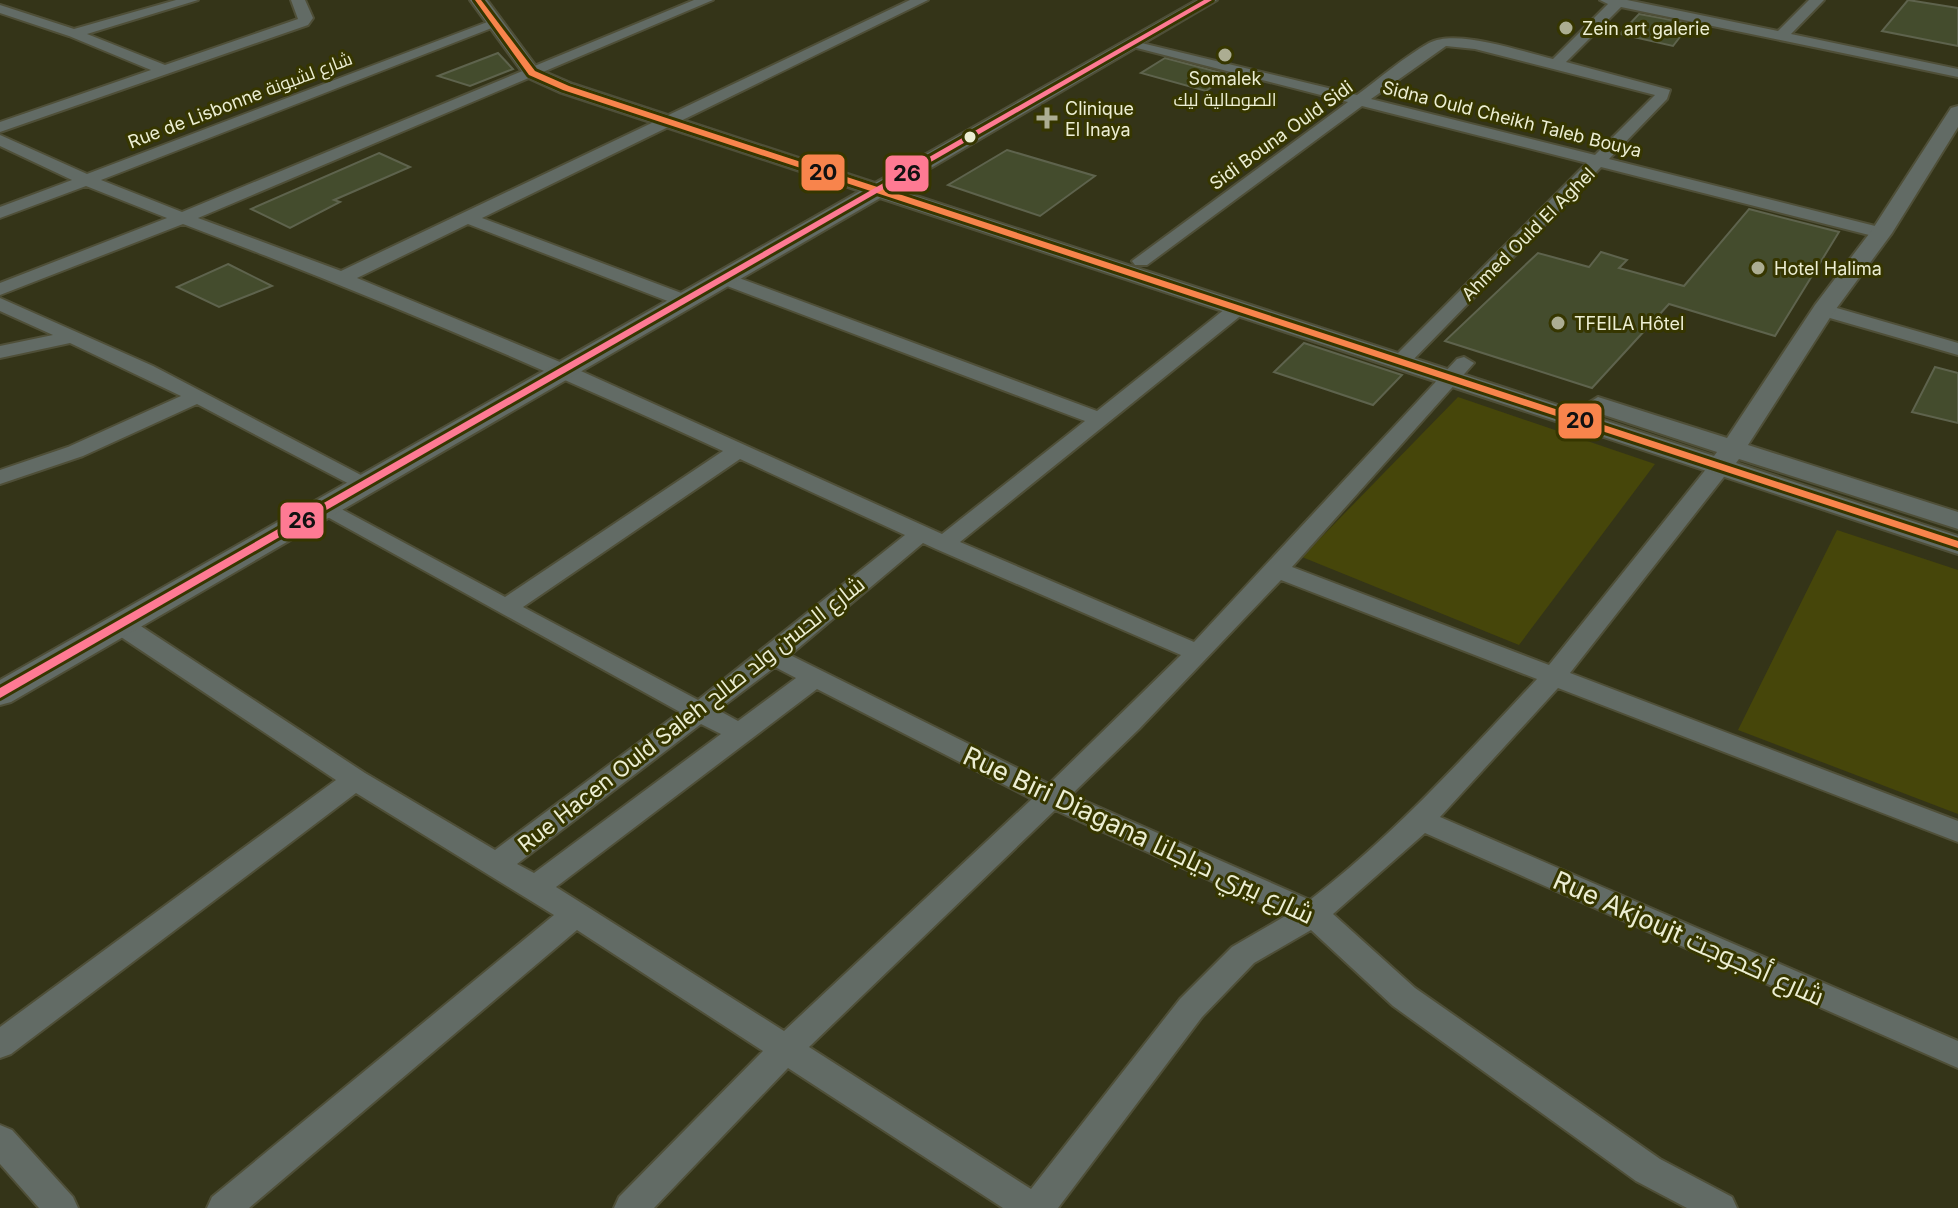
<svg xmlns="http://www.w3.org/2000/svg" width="1958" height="1208" viewBox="0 0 1958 1208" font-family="Inter,Cairo,sans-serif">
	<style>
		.built { fill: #46460a }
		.building { fill: #444c2d; stroke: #5e634d; stroke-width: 2 }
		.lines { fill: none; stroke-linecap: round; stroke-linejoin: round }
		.minor-casing { stroke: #4f4f38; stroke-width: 4 }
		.tertiary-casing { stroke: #4f4f38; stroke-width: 4 }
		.minor { fill: #626b65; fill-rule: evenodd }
		.tertiary { fill: #626b65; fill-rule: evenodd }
		.bus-1-casing { stroke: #363600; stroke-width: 6 }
		.bus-2-casing { stroke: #363600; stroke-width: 6 }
		.bus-1 { fill: #f8844c; fill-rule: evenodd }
		.bus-2 { fill: #fe7a93; fill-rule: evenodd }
		.poi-dot { fill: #acad92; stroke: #363600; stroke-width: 3 }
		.bus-dot { fill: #eceed3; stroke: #363600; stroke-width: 3 }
		.labels { text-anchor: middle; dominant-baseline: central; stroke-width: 6; stroke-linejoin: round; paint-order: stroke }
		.far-poi-label { font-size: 18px; fill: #eceed3; stroke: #363600; text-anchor: start }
		.far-street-label { font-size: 18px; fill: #eceed3; stroke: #363600 }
		.street-label { font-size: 22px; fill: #eceed3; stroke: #363600 }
		.near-street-label { font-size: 26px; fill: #eceed3; stroke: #363600 }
		.line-badge { stroke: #363600; stroke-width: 3 }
		.pale-badge-label { font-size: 22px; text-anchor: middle; font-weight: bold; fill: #111 }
	</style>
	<rect width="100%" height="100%" fill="#343418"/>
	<!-- built -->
	<path class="built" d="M1458 397 1655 464 1519 645 1302 557Z
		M1837 530 1958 570V814L1738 730Z"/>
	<!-- building -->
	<path class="building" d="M1908 0 1958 8V46L1882 31Z
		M1639 14 1661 18 1690 24 1673 46 1620 34Z
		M498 53 513 69 470 86 438 76Z
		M1165 58 1229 75 1206 91 1141 73Z
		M1007 150 1095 176 1040 216 948 185Z
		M379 153 410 167 334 200 340 202 290 228 251 209Z
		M1749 209 1839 232 1775 336 1669 304 1592 388 1445 341 1538 253 1589 267 1601 252 1627 260 1619 268 1684 286Z
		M228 264 272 286 219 307 177 287Z
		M1304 343 1402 375 1373 405 1274 372Z
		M1935 367 1958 373V423L1912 412Z"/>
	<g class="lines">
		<defs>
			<path id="minor" d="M176 0H198L87 34 165 65 298 19 291 0H305L313 18 308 25 0 132V122L151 70 69 36 0 13V5L74 29Z
				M694 0H713L198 218 341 271 910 0H928L482 218 692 297V305H678L468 224 357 278 572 367 942 534 1085 421 719 283V275H731L1097 411 1230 305H1244V313L960 542 1194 642 1457 359 1464 357 1474 363 1292 567 1549 665 1711 463H1727L1730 468 1727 473 1570 673 1958 821V842L1558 688 1440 817 1958 1041V1068L1425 833 1333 914 1415 988 1660 1159 1732 1197 1737 1208H1687L1636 1181 1393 1006 1311 930 1254 963 1202 1017 1058 1208H1003L788 1068 654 1208H614L619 1197 763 1051 577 930 249 1208H207L212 1197 554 915 356 793 11 1054 0 1058V1027L336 780 112 631 109 625 112 619H130L365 773 495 850 680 712 313 509 316 504H332L505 597 723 451C545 369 366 293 183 224L0 295V283L167 218 86 186 0 218V207L72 180 0 146V135L87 174 490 21 502 24 101 180 182 212ZM740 459 905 535 698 700 523 607ZM923 543 936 549 1181 655 1049 784 790 655ZM1281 580 1537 679C1464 757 1394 835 1310 900L1071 795 1139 729ZM775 667 796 678 738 721 718 710ZM817 689 1032 799 784 1031 556 887ZM701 724 721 734 534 873 517 864ZM1055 810 1287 915 1232 947 1180 999 1031 1189 809 1047Z
				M1600 0H1627L1778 31 1809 0H1824L1791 34 1958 69V77L1621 7 1566 62 1670 90 1667 99 1609 159 1887 229V237L1881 238 1601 167 1408 365H1394L1391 361 1394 357 1587 163 1362 106 1147 265H1135L1132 261 1348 102 1129 46V40L1357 95C1380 78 1404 57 1429 43 1456 28 1523 52 1553 59L1608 4ZM1446 46 1475 49 1655 95 1595 155 1371 99Z
				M0 298 153 366 378 484 375 489H359L197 404 83 456 0 484V470L68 447 181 396 70 343 0 358V346L53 335 0 311Z
				M1823 304 1958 343V355L1816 314 1814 310Z
				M0 1125 12 1130 73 1197 78 1208H39L0 1164Z"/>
			<path id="tertiary" d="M470 0H487L538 69 573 84 875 183 1197 0H1217L895 189 1714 456 1717 452 1589 410 1585 405 1598 397 1727 438 1815 305 1872 230 1951 108 1958 106V127L1892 233 1833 313 1748 445 1958 512V529L1739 459 1736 463 1958 536V554L880 198 11 702 0 705V680L860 191 559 92 526 77Z"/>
		</defs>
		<!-- minor casing -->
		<use href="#minor" class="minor-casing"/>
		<!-- tertiary casing -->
		<use href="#tertiary" class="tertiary-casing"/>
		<!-- minor -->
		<use href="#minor" class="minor"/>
		<!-- tertiary -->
		<use href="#tertiary" class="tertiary"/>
		<defs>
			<path id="bus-1" d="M475 0H481L535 71 569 86 1958 541V548L563 90 529 75Z"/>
			<path id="bus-2" d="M1204 0H1212L0 698V688Z"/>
		</defs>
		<!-- bus-1 casing -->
		<use href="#bus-1" class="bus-1-casing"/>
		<!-- bus-2 casing -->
		<use href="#bus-2" class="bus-2-casing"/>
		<!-- bus-1 -->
		<use href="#bus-1" class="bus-1"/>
		<!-- bus-2 -->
		<use href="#bus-2" class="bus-2"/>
	</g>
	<!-- markers -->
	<g class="poi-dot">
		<circle cx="1566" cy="28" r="8"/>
		<circle cx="1225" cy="55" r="8"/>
		<path d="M1043 106h8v8h8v8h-8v8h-8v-8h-8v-8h8z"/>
		<circle cx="1758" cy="268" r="8"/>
		<circle cx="1558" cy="323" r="8"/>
	</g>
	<circle class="bus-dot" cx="970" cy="137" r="7"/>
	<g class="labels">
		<!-- far-poi labels -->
		<g class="far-poi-label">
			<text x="1582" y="28">Zein art galerie</text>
			<text x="1225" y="78" text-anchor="middle">Somalek<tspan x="1225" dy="21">الصومالية ليك</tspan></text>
			<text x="1065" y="108">Clinique<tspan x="1065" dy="21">El Inaya</tspan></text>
			<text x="1774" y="268">Hotel Halima</text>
			<text x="1574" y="323">TFEILA Hôtel</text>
		</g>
		<!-- far-street labels -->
		<g class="far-street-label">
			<text transform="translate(240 100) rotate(-21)">Rue de Lisbonne شارع لشبونة</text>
			<text transform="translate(1512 119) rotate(14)">Sidna Ould Cheikh Taleb Bouya</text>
			<text transform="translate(1281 135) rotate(-36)">Sidi Bouna Ould Sidi</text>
			<text transform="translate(1528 234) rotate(-45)">Ahmed Ould El Aghel</text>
		</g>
		<!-- street labels -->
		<g class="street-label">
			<text transform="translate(691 714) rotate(-38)">Rue Hacen Ould Saleh شارع الحسن ولد صالح</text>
		</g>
		<!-- near-street labels -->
		<g class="near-street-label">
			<text transform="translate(1139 835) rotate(25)">Rue Biri Diagana شارع بيري دياجانا</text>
			<text transform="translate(1689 938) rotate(24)">Rue Akjoujt شارع أكجوجت</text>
		</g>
	</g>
	<g class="line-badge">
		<rect x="800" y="153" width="46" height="39" rx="8" fill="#f8844c"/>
		<rect x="884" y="154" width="46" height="39" rx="8" fill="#fe7a93"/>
		<rect x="1557" y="402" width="46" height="38" rx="8" fill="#f8844c"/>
		<rect x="279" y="501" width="46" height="39" rx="8" fill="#fe7a93"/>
	</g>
	<g class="pale-badge-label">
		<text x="823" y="180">20</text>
		<text x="907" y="181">26</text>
		<text x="1580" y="428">20</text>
		<text x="302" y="528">26</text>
	</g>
</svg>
